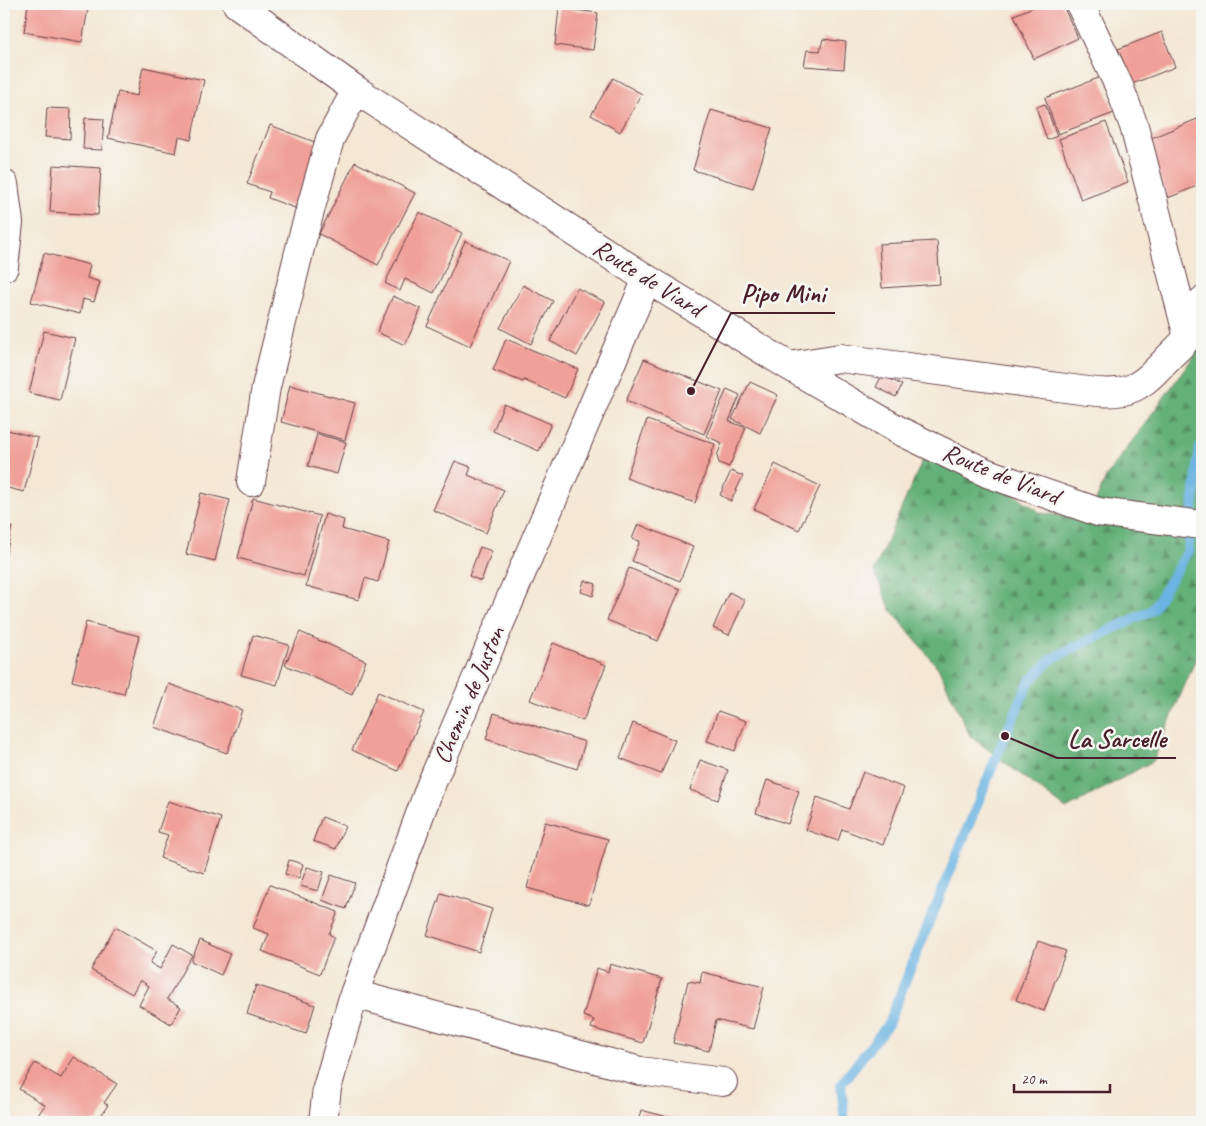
<svg xmlns="http://www.w3.org/2000/svg" width="1206" height="1126" viewBox="0 0 1206 1126" font-family="Caveat,sans-serif">
	<style>
		.forest { fill: url(#forest-firs); stroke: #576852 }
		.lines { fill: none; stroke-linecap: round; stroke-linejoin: round }
		.stream { stroke: #6bb3e2; stroke-width: 10 }
		.building { fill: #f0a099 }
		.minor-casing { stroke: #643d44; stroke-width: 30 }
		.major-casing { stroke: #643d44; stroke-width: 30 }
		.minor { stroke: #fff; stroke-width: 28 }
		.major { stroke: #fff; stroke-width: 28 }
		.labels { text-anchor: middle; dominant-baseline: central; stroke-width: 5; stroke-linejoin: round; paint-order: stroke }
		.street-label { font-size: 25px; fill: #4a1f2b; stroke: #f6f6f2 }
		.leader { fill: none; stroke: #4a1f2b; stroke-width: 2 }
		.callout-dot { fill: #4a1f2b; stroke: #f6f6f2; stroke-width: 2 }
		.callout-label { font-size: 26px; text-anchor: middle; font-weight: bold; fill: #4a1f2b; stroke: #f6f6f2; stroke-width: 5; stroke-linejoin: round; paint-order: stroke }
	</style>
	<defs>
		<pattern id="forest-firs" width="22" height="20" patternUnits="userSpaceOnUse" patternTransform="scale(1.25)"><rect width="22" height="20" fill="#64b078"/><path d="M5 1l3.5 6h-7zM16 11l3.5 6h-7z" fill="#548f63"/></pattern>
	</defs>
	<rect width="100%" height="100%" fill="#f6f6f2"/>
	<filter id="ink" filterUnits="userSpaceOnUse"><feTurbulence type="fractalNoise" baseFrequency=".02" numOctaves="2"/><feDisplacementMap in="SourceGraphic" scale="10" xChannelSelector="R" yChannelSelector="G"/><feConvolveMatrix kernelMatrix="1 2 1 2 8 2 1 2 1" color-interpolation-filters="sRGB"/></filter>
	<filter id="wash" filterUnits="userSpaceOnUse"><feTurbulence type="fractalNoise" baseFrequency=".0096" numOctaves="4" result="noise"/><feDisplacementMap in="SourceGraphic" scale="20" xChannelSelector="R" yChannelSelector="G"/><feGaussianBlur stdDeviation="1.12" result="paint"/><feColorMatrix in="noise" values="0 0 0 0 0 0 0 0 0 0 0 0 0 0 0 0 0 1.4 0 .05"/><feComposite in="paint" operator="in"/></filter>
	<g filter="url(#wash)">
		<rect width="100%" height="100%" fill="#f4e7d4"/>
		<!-- forest -->
		<path class="forest" d="M1202 336V644L1153 761 1066 809 970 736 939 669 891 610 874 571 933 436 1041 513 1088 519 1106 477 1194 356Z"/>
		<g class="lines">
			<!-- stream -->
			<path class="stream" d="M845 1122 841 1084 888 1024 1005 736 1029 682 1051 659 1152 610 1188 551 1200 448 1202 446"/>
		</g>
		<g id="blocks">
			<!-- building -->
			<path class="building" d="M28 4H55L88 9 82 42 24 32Z
				M1040 4H1062L1078 38 1034 59 1014 15Z
				M559 8 598 13 593 50 555 45Z
				M1162 32 1175 67 1132 84 1118 49Z
				M823 39 846 42 844 69 804 66 807 50 820 51Z
				M143 67 204 80 191 140 179 137 176 153 108 138 118 92 137 96Z
				M1101 77 1114 113 1058 134 1045 98Z
				M613 78 642 94 620 132 591 115Z
				M1045 104 1057 136 1047 140 1036 107Z
				M47 108 71 109 70 139 45 137Z
				M711 110 772 128 753 188 693 170Z
				M1202 117V184L1168 198 1144 141Z
				M85 118 104 119 102 150 83 149Z
				M1106 122 1128 182 1081 200 1059 139Z
				M270 125 320 144 295 208 268 198 270 192 247 184Z
				M355 162 415 193 378 265 319 234Z
				M53 165 101 168 98 215 50 212Z
				M419 212 462 233 434 293 405 279 400 291 385 283Z
				M465 241 509 261 470 346 427 326Z
				M937 241 940 284 882 288 879 244Z
				M44 253 90 265 87 278 100 282 94 302 83 299 80 314 31 302Z
				M523 285 553 301 531 344 500 328Z
				M577 288 605 302 577 356 550 341Z
				M393 296 421 309 405 345 377 332Z
				M44 331 75 338 60 400 29 393Z
				M506 339 578 369 565 398 524 380 523 382 493 370Z
				M644 359 722 391 704 434 626 401Z
				M882 375 902 385 896 397 876 387Z
				M750 382 778 395 760 433 732 419Z
				M290 385 355 403 345 440 281 422Z
				M727 389 740 395 729 421 746 428 729 467 719 463 717 456 722 443 706 436Z
				M504 404 551 424 539 451 493 431Z
				M647 420 715 444 695 503 626 478Z
				M4 429 38 438 24 492 4 487Z
				M317 434 346 442 337 474 308 466Z
				M455 461 471 467 468 475 504 490 486 533 433 510Z
				M775 464 820 486 799 530 754 509Z
				M731 471 743 476 731 501 720 495Z
				M201 493 230 500 215 561 186 554Z
				M253 498 320 516 304 576 238 558Z
				M325 514 344 520 342 529 389 542 378 582 365 578 359 600 306 586Z
				M638 524 693 547 680 581 632 561 640 541 632 539Z
				M4 525 12 527 5 559H4Z
				M480 547 492 551 481 581 469 576Z
				M629 568 680 589 658 641 607 620Z
				M584 580 596 584 593 596 581 592Z
				M729 592 745 600 729 635 713 628Z
				M86 622 139 636 124 694 72 681Z
				M300 632 366 661 352 694 285 665Z
				M253 635 289 645 277 685 241 675Z
				M553 643 606 665 583 721 530 700Z
				M169 684 242 710 227 753 154 727Z
				M378 692 424 712 398 771 352 750Z
				M718 711 746 721 735 751 707 741Z
				M494 713 585 742 577 769 486 739Z
				M633 723 675 740 661 774 620 758Z
				M700 760 728 770 718 800 690 790Z
				M863 772 904 788 883 845 842 829 838 841 806 830 817 797 849 809Z
				M767 780 799 791 788 824 756 813Z
				M168 801 221 818 204 873 160 858 168 835 158 832Z
				M322 817 345 826 336 849 313 841Z
				M545 822 608 839 589 905 527 888Z
				M289 860 303 864 299 878 285 874Z
				M307 867 324 872 318 891 300 886Z
				M331 875 355 883 346 909 322 900Z
				M270 885 338 912 329 934 334 937 320 974 262 951 269 934 253 928Z
				M441 893 492 909 479 952 427 935Z
				M115 927 157 951 150 963 160 969 173 944 192 955 167 999 181 1007 171 1024 139 1005 149 986 140 980 132 994 91 970Z
				M200 940 230 954 221 975 191 961Z
				M1038 941 1066 951 1044 1011 1016 1000Z
				M610 964 662 979 643 1043 591 1028 594 1020 583 1016 597 968 608 972Z
				M702 972 764 987 753 1029 716 1020 709 1051 673 1043 688 981 700 983Z
				M256 985 315 1005 306 1034 247 1014Z
				M74 1057 117 1084 104 1103 108 1105 97 1122H50L38 1115 45 1105 19 1089 35 1063 61 1078Z
				M641 1110 687 1122H638Z"/>
		</g>
	</g>
	<g filter="url(#ink)">
		<use href="#blocks" fill-opacity="0" stroke="#643d44" stroke-width="1"/>
		<g class="lines">
			<defs>
				<path id="minor" d="M1080 4 1119 86 1134 126 1188 337
					M4 184 9 223 4 267
					M789 366 840 358 1088 391C1130 397 1141 387 1169 357 1175 351 1183 344 1188 337 1194 327 1198 312 1202 301
					M251 482 266 387 303 236 330 139 356 90
					M354 994 640 1071 723 1082
					M323 1122 327 1088 354 994 430 787 647 279"/>
				<path id="major" d="M237 4 356 90 647 279 789 366 900 431 987 473 1098 512 1202 525"/>
			</defs>
			<!-- minor casing -->
			<use href="#minor" class="minor-casing"/>
			<!-- major casing -->
			<use href="#major" class="major-casing"/>
			<!-- minor -->
			<use href="#minor" class="minor"/>
			<!-- major -->
			<use href="#major" class="major"/>
		</g>
	</g>
	<g class="labels">
		<!-- street labels -->
		<g class="street-label">
			<text transform="translate(648 278) rotate(32)">Route de Viard</text>
			<text transform="translate(1001 474) rotate(22)">Route de Viard</text>
			<text transform="translate(469 695) rotate(-67)">Chemin de Juston</text>
		</g>
	</g>
	<!-- callouts -->
	<path class="leader" d="M691 391L731 313H835M1005 736L1057 758H1176"/>
	<g class="callout-dot">
		<circle cx="691" cy="391" r="5"/>
		<circle cx="1005" cy="736" r="5"/>
	</g>
	<g class="callout-label">
		<text x="783" y="302">Pipo Mini</text>
		<text x="1117" y="747">La Sarcelle</text>
	</g>
	<!-- margin -->
	<rect width="1206" height="1126" fill="none" stroke="#f6f6f2" stroke-width="20"/>
	<!-- scale -->
	<path d="M1014 1084v8h96v-8" fill="none" stroke="#4a1f2b" stroke-width="2.5"/>
	<text x="1021" y="1084" font-size="15" fill="#4a1f2b" stroke="#f6f6f2" stroke-width="4" paint-order="stroke">20 m</text>
</svg>
